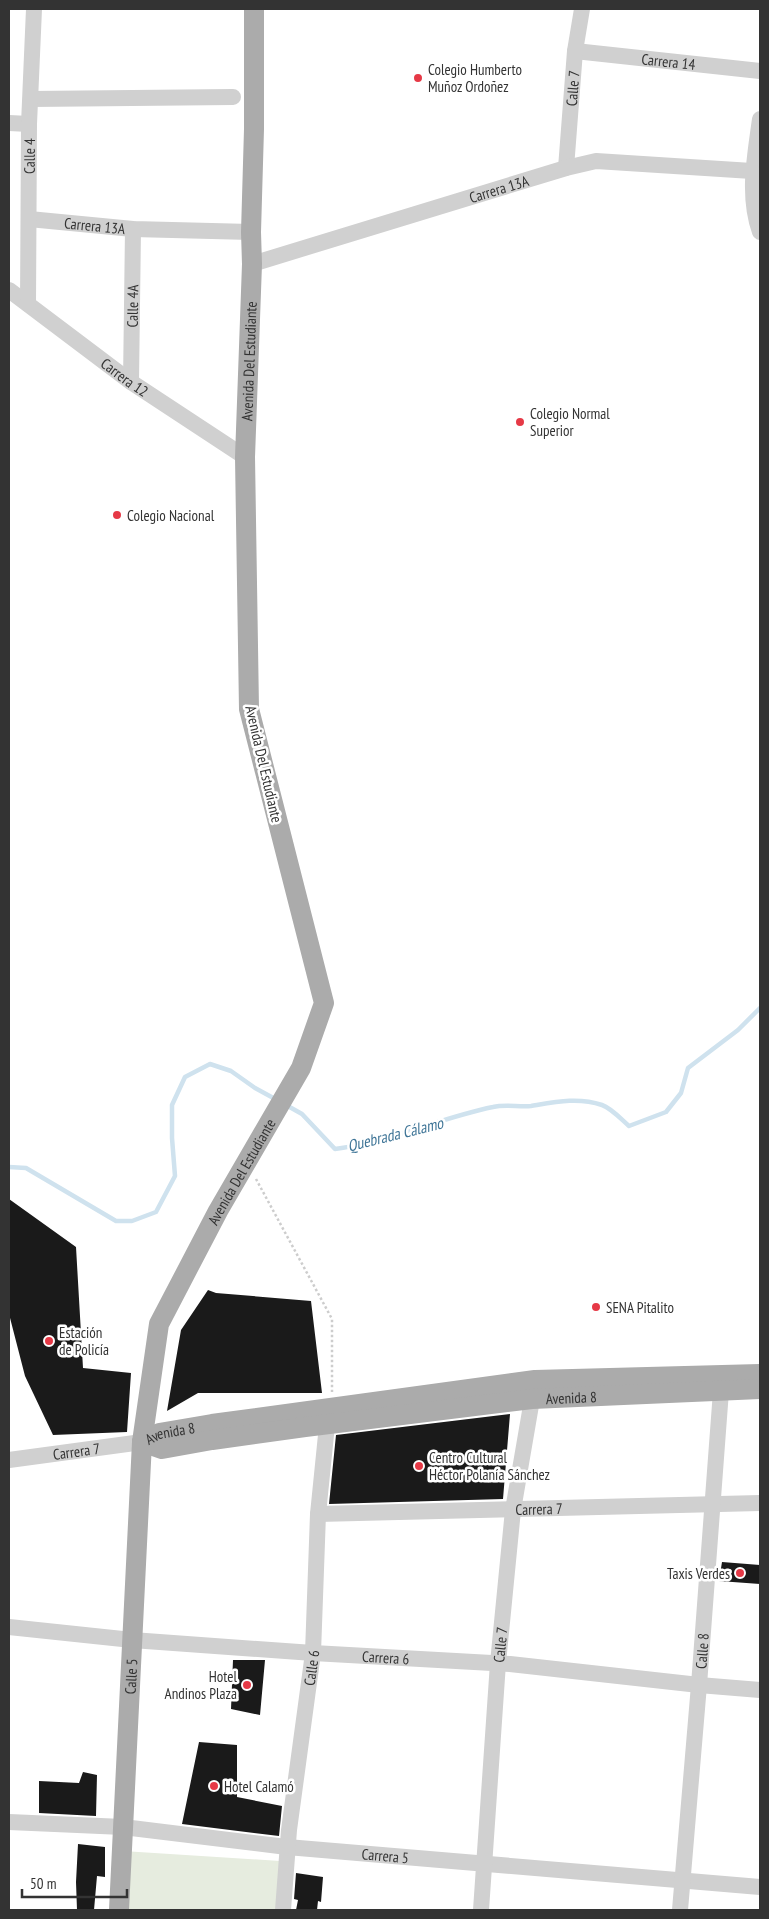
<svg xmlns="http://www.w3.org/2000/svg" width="769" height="1919" viewBox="0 0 769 1919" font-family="'PT Sans Narrow',sans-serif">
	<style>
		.green { fill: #e6ecdf }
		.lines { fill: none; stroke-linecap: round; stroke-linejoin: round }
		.stream { stroke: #cfe2ee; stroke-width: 4.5 }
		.building { fill: #1a1a1a }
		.path { stroke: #cdcdcd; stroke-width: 2.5; stroke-dasharray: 2.5 2.5; stroke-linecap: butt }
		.minor { stroke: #d0d0d0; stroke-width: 16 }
		.major { stroke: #ababab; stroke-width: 20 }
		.poi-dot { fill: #e63946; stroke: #fff; stroke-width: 2 }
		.labels { text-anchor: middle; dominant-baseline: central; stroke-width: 5; stroke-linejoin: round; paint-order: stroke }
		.street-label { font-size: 15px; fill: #333; stroke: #fff }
		.poi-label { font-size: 15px; fill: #333; stroke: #fff; text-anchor: start }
		.water-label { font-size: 16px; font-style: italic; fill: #3f7597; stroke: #fff }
	</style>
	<rect width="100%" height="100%" fill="#fff"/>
	<!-- green -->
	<path class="green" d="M123 1851 280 1861 276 1910H121Z"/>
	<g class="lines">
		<!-- stream -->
		<path class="stream" d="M286 1105 302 1114 335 1149C390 1142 439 1118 493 1107 505 1104 518 1107 531 1106 555 1102 578 1097 602 1105 611 1108 621 1119 629 1126L666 1112 681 1093 688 1068 738 1030 760 1008
			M9 1167 26 1168 116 1221H132L156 1212 175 1176 172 1138V1105L185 1077 210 1064 231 1071 255 1088 277 1100"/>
	</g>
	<!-- building -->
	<path class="building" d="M9 1199 76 1247 83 1368 131 1373 127 1432 53 1435 25 1376 9 1314Z
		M208 1290 216 1293 311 1301 322 1393H198L167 1411 181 1330Z
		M510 1414 503 1499 329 1504 336 1435Z
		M722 1562 760 1565V1584L719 1581Z
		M233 1660H265L260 1715 231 1709Z
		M199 1742 237 1745V1797L282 1806 279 1836 182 1824Z
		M83 1772 97 1775 96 1816 39 1813V1781L79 1783Z
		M78 1844 105 1847V1877L97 1876 94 1910H77L76 1882Z
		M296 1873 323 1877 321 1902 318 1901 317 1910H296L298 1900 294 1899Z"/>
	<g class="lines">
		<!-- path -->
		<path class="path" d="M256 1179 332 1319V1392"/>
		<!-- minor -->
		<g class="minor">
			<path id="s1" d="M575 51 760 71"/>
			<path d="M31 99 233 97"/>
			<path d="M760 119C755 156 747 196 760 232"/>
			<path d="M9 123 29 124"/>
			<path id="s2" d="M566 168 575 51 582 9"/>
			<path id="s3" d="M29 219 133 229 251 232"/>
			<path id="s4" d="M252 264 566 168 596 161 752 171"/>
			<path id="s5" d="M9 290 131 382 245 457"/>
			<path id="s6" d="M28 304 29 124 34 9"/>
			<path id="s7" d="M131 382 133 229"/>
			<path id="s8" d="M9 1460 142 1442"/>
			<path id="s9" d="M318 1514 760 1503"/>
			<path id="s10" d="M9 1627 132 1640 313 1653 510 1664 699 1685 760 1690"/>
			<path id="s11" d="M9 1822 123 1827 287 1847 760 1887"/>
			<path id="s12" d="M283 1910 289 1830 313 1653 318 1514 327 1425 326 1412"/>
			<path id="s13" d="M481 1910 498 1663 513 1510 534 1388"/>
			<path id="s14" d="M680 1910 699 1685 721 1391"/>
		</g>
		<!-- major -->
		<g class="major">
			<path id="s15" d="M142 1442 159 1433 212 1424 535 1380 760 1374"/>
			<path id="s16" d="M142 1442 162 1449 212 1440 305 1427 532 1399 760 1389"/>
			<path id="s17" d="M119 1910 142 1442 159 1324 218 1211 301 1068 324 1003 249 709 245 457 252 264 251 232 254 129V9"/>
		</g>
	</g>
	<!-- markers -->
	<g class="poi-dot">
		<circle cx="418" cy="78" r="5"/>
		<circle cx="520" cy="422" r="5"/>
		<circle cx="117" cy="515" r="5"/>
		<circle cx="596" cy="1307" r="5"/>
		<circle cx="49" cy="1341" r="5"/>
		<circle cx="419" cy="1466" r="5"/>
		<circle cx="740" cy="1573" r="5"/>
		<circle cx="247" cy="1685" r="5"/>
		<circle cx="214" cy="1786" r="5"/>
	</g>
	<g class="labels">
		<!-- street labels -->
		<g class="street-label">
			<text stroke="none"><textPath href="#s1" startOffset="94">Carrera 14</textPath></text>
			<text stroke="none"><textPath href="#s2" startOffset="80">Calle 7</textPath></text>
			<text stroke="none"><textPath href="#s6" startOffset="148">Calle 4</textPath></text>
			<text stroke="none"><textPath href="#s4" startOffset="258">Carrera 13A</textPath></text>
			<text stroke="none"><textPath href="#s3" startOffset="66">Carrera 13A</textPath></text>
			<text stroke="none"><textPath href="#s7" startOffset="76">Calle 4A</textPath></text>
			<text stroke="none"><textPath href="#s17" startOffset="1601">Avenida Del Estudiante</textPath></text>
			<text stroke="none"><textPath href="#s5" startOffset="145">Carrera 12</textPath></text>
			<text transform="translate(264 764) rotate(77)">Avenida Del Estudiante</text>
			<text stroke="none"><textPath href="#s17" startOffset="761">Avenida Del Estudiante</textPath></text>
			<text stroke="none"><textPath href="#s16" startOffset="434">Avenida 8</textPath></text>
			<text stroke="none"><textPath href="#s15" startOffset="30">Avenida 8</textPath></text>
			<text stroke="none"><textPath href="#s8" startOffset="68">Carrera 7</textPath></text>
			<text stroke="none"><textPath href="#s9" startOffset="221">Carrera 7</textPath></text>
			<text stroke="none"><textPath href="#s13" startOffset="266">Calle 7</textPath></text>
			<text stroke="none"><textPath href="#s14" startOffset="260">Calle 8</textPath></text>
			<text stroke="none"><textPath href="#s10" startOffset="378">Carrera 6</textPath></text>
			<text stroke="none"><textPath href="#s12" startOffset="244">Calle 6</textPath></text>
			<text stroke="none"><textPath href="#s17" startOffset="234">Calle 5</textPath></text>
			<text stroke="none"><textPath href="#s11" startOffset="378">Carrera 5</textPath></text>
		</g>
		<!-- poi labels -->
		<g class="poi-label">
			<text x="428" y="69">Colegio Humberto<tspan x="428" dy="17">Muñoz Ordoñez</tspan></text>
			<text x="530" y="413">Colegio Normal<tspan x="530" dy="17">Superior</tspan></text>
			<text x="127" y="515">Colegio Nacional</text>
			<text x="606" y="1307">SENA Pitalito</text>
			<text x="59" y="1332">Estación<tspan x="59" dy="17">de Policía</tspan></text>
			<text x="429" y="1457">Centro Cultural<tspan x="429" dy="17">Héctor Polanía Sánchez</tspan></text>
			<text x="730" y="1573" text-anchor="end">Taxis Verdes</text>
			<text x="237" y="1676" text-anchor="end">Hotel<tspan x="237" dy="17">Andinos Plaza</tspan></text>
			<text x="224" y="1786">Hotel Calamó</text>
		</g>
		<!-- water labels -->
		<g class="water-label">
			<text transform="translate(395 1134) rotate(-14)">Quebrada Cálamo</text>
		</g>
	</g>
	<!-- border -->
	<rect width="769" height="1919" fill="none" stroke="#333333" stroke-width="20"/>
	<!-- scale -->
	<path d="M22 1889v8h105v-8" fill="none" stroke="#333333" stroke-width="2.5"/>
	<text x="30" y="1889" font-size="15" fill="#333333" stroke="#ffffff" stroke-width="4" paint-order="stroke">50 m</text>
</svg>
